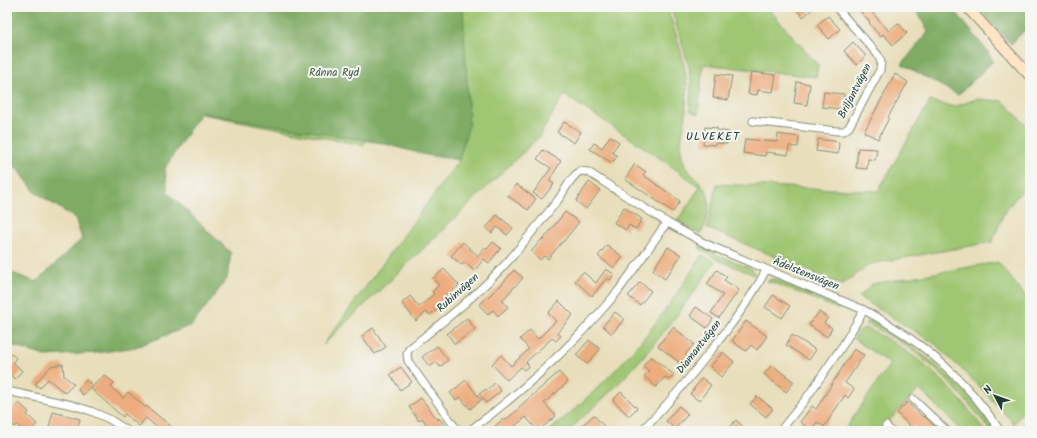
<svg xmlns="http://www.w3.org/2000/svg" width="1037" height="438" viewBox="0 0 1037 438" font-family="Kalam,sans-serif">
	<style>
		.green { fill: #9fc672; stroke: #5f8253 }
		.forest { fill: #7fab64; stroke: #4f744c }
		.building { fill: #edac7d }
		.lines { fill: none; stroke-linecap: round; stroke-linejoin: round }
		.minor-casing { stroke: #848e77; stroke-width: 9 }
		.secondary-casing { stroke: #848e77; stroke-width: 12 }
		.minor { stroke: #fff; stroke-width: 7 }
		.secondary { stroke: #ffe4c6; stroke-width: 10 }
		.labels { text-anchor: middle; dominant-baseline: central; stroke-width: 4; stroke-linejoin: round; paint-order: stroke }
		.park-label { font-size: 11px; fill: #3f5f44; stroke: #f6f6f2 }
		.street-label { font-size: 11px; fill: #1f3d34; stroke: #f6f6f2 }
		.neighbourhood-label { font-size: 12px; letter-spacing: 1px; fill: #1f3d34; stroke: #f6f6f2 }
	</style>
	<rect width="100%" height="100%" fill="#f6f6f2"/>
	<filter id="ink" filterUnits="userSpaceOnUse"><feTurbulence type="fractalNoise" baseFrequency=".025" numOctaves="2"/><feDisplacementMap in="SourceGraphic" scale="8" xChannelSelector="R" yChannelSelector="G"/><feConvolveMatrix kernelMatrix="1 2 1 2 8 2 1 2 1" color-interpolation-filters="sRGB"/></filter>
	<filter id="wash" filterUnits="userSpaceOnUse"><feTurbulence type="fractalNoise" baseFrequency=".012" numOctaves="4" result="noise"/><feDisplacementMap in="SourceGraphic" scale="16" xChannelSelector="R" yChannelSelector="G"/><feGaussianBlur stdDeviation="0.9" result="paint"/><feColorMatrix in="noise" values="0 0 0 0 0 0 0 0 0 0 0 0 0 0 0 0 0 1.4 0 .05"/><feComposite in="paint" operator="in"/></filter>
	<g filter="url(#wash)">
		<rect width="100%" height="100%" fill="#e8deba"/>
		<!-- green -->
		<path class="green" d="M7 7H667C676 35 687 63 687 93 686 100 686 107 686 114 684 128 679 142 682 156 688 183 717 181 707 217 706 223 704 229 700 234L677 221 700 187C656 154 610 125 564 95L539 137 323 345 459 160 410 84 363 145 93 93 27 164 7 170Z
			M671 7H767L818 65 816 77 703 64 698 114 690 111 691 85 689 67Z
			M976 99 1003 101 1030 129V181L1005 211 992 242 870 264 842 285 707 228 717 184 878 191 930 101 954 107Z
			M700 246 718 255 752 269 755 274 754 275 716 259 699 248Z
			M702 255 715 262C687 303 657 343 623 379 606 397 586 414 568 431H549C578 407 606 381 631 353 658 323 680 289 702 255Z
			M998 262 1030 302V400L1014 424 983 390 934 343 859 297 872 284Z
			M771 279H776L840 305 838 309 777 284 767 281Z
			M870 321C879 321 887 329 894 334 925 354 953 378 977 406 983 414 989 423 995 431H990C958 386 916 346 865 323Z
			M866 328C914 350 955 388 985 431H957L959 428 919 389 879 431H844L890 364 854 339C857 332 859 329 866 328Z"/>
		<!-- forest -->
		<path class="forest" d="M7 7H463L469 124 459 160 426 155 382 143 200 113 165 168 168 193 231 253 227 279 192 325 136 347 96 353 45 356 7 344V271L36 282 82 239 75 218 35 192 7 154Z
			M915 7H952L988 52 993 61 958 95 902 64 928 32Z
			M977 7H1030V25L1011 44Z"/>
		<g id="blocks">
			<!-- building -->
			<path class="building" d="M794 7H815L803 17Z
				M856 7H867L889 31 898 23 907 33 893 45 883 34 881 37 869 23 870 22Z
				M828 16 840 29 829 39 817 25Z
				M853 42 866 56 857 65 844 51Z
				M751 72 776 75 773 92 758 90 757 95 748 94Z
				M716 74 732 76 728 100 713 98Z
				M895 74 908 82 888 117 889 118 878 139 864 132Z
				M797 82 810 84 807 105 794 103Z
				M824 92 844 94 842 109 822 107Z
				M564 122 581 132 574 143 557 132Z
				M705 127 717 128V130L729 132 727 144 715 143V145L703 144Z
				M778 134 799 137 798 147 789 146 788 155 766 152 765 156 743 153 745 139 777 142Z
				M610 136 619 142 612 152 617 156 612 163 590 149 594 143 602 148Z
				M818 139 839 142 838 154 816 151Z
				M858 148 877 149 875 160 868 159 867 169 856 168Z
				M543 150 561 161 549 181 554 184 542 199 533 193 551 168 537 159Z
				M635 164 646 172 643 175 680 201 673 212 625 179Z
				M589 182 600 190 586 209 576 201Z
				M516 184 536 199 528 210 508 196Z
				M624 207 642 219 636 229 629 225 626 230 614 223Z
				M565 212 579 222 563 242V241L548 259 544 256 540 260 531 252 542 239 543 240Z
				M497 215 513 228 507 235 497 227 492 233 486 228Z
				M463 242 478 256 485 247 487 249 493 242 501 248 489 263 484 259 474 271 465 262 462 265 451 256Z
				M607 245 623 257 614 268 598 256Z
				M668 247 681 255 665 279 653 270Z
				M444 269 459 285 444 298 447 301 430 315 426 312 416 321 402 303 410 296 419 307 434 294 432 292 439 285 433 279Z
				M606 269 614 274 610 280 607 278 592 296 575 281 583 272 596 283Z
				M514 270 523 278 502 300 508 307 498 316 493 310 488 314 479 305 501 285Z
				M717 270 727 277 724 280 739 290 719 318 711 313 723 295 707 284Z
				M640 282 651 291 640 305 628 296Z
				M773 295 790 306 782 318 765 307Z
				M559 301 573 315 557 333 561 336 556 341 552 338 526 362 529 366 524 370 521 367 507 380 492 364 501 355 511 366 529 349 520 339 530 330 538 339 556 321 548 313Z
				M696 307 713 319 707 328 690 316Z
				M615 312 624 319 612 334 603 326Z
				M819 312 828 318 824 323 832 328 827 337 809 325Z
				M467 318 475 329 455 344 447 334Z
				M746 321 767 336 757 350 751 345 746 351 732 341Z
				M673 327 694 344 685 355 688 358 683 365 658 346Z
				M373 328 386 347 375 354 362 336Z
				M792 335 816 350 809 360 786 345Z
				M589 340 600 349 587 364 576 355Z
				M437 346 448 360 440 367 436 362 430 367 422 357Z
				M854 349 864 355 845 383 854 389 848 398 845 395 824 427 817 422 811 430 800 422 812 406 816 409Z
				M7 350 16 358 13 362 22 371 15 379 7 372Z
				M723 352 734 362 721 377 710 367Z
				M651 356 674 375 669 380 665 377 656 387 644 376 649 371 643 366Z
				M63 364 64 376 74 384 65 393 48 379 40 388 35 384 51 366Z
				M772 365 794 382 786 392 764 374Z
				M401 367 412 382 400 390 390 374Z
				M559 372 568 382 544 403 556 416 538 431 526 417 509 431H489L503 419 504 421 520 408 519 407Z
				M104 375 114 383 111 387 123 398 128 392 145 407 146 406 177 431H161L146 418 139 426 125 414 123 417 91 389 99 379 100 380Z
				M702 378 711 385 699 401 690 394Z
				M86 380 92 385 83 395 78 390Z
				M466 380 481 400 470 409 460 397 456 400 450 393Z
				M495 383 501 391 486 403 479 394 486 389 487 390Z
				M621 392 637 408 629 416 613 400Z
				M757 396 773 409 766 417 750 404Z
				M421 398 438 420 439 418 449 431H431L422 418 419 421 409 407Z
				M907 402 923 417 924 416 940 431H920L914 426 912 428 897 413Z
				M19 403 29 412 27 415 37 424 31 431H24L17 425 15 427 7 421V417Z
				M679 406 688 414 675 429 666 421Z
				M53 412 80 419 77 431H65L49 427Z
				M594 415 608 431H576Z
				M736 420 748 431H726Z"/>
		</g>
	</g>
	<g filter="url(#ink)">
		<use href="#blocks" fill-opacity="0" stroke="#848e77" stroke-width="1"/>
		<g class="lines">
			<defs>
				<path id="minor" d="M753 121 837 131H844L849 127 880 70 881 62 878 55 836 7
					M7 391 72 405 91 411 109 419 128 431
					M913 399 947 431
					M886 426 891 431
					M461 431 455 427 408 361 407 354 409 349C444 321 480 293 510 259 526 240 542 220 558 200 565 190 570 178 580 171L588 172 668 223 706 244 864 310C919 339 967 379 1000 431
					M469 431C509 402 545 370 579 335 592 321 606 306 618 291 633 271 648 250 662 229L668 223
					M641 431C666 407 688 380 709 353 730 327 751 299 766 270
					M780 431 805 400 843 345 864 310"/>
				<path id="secondary" d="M967 7 1030 76"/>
			</defs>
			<!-- minor casing -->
			<use href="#minor" class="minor-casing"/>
			<!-- secondary casing -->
			<use href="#secondary" class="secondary-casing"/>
			<!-- minor -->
			<use href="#minor" class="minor"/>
			<!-- secondary -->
			<use href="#secondary" class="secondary"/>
		</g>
	</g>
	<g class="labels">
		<!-- park labels -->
		<g class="park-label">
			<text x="334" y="73">Rånna Ryd</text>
		</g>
		<!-- street labels -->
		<g class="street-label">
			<text transform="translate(855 91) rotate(-63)">Briljantvägen</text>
			<text transform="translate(806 274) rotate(22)">Ädelstensvägen</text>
			<text transform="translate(458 293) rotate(-42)">Rubinvägen</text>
			<text transform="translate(699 347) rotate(-52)">Diamantvägen</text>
		</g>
		<!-- neighbourhood labels -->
		<g class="neighbourhood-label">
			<text x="713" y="136">ULVEKET</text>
		</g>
	</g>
	<!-- margin -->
	<rect width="1037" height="438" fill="none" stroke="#f6f6f2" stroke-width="24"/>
	<!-- north arrow -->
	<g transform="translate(995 396) rotate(311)" stroke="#f6f6f2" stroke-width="3" paint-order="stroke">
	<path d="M0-3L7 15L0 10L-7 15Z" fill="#1f3d34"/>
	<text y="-6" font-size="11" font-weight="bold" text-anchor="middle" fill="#1f3d34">N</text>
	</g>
</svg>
